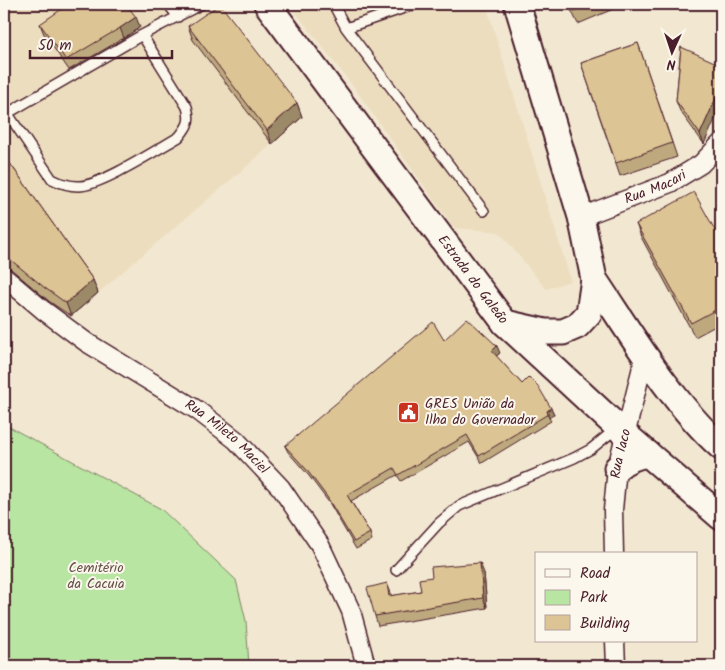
<svg xmlns="http://www.w3.org/2000/svg" width="725" height="670" viewBox="0 0 725 670" font-family="Kalam,sans-serif">
	<style>
		.built { fill: #ecddbf }
		.green { fill: #b8e5a2; stroke: #818266 }
		.lines { fill: none; stroke-linecap: round; stroke-linejoin: round }
		.lane-casing { stroke: #4a1f2b; stroke-width: 12 }
		.street-casing { stroke: #4a1f2b; stroke-width: 21 }
		.secondary-casing { stroke: #4a1f2b; stroke-width: 29 }
		.lane { stroke: #fbf7ec; stroke-width: 9 }
		.street { stroke: #fbf7ec; stroke-width: 18 }
		.secondary { stroke: #fbf7ec; stroke-width: 25 }
		.wall { fill: #bea97f; stroke: #4a1f2b }
		.shaded-wall { fill: #9b8968; stroke: #4a1f2b }
		.building { fill: #ddc494; stroke: #4a1f2b }
		.labels { text-anchor: middle; dominant-baseline: central; stroke-width: 4; stroke-linejoin: round; paint-order: stroke }
		.street-label { font-size: 14px; fill: #4a1f2b; stroke: #fbf7ec }
		.poi-label { font-size: 14px; fill: #4a1f2b; stroke: #fbf7ec; text-anchor: start }
		.park-label { font-size: 14px; fill: #665049; stroke: #fbf7ec }
	</style>
	<rect width="100%" height="100%" fill="#f2e8d2"/>
	<filter id="ink" filterUnits="userSpaceOnUse"><feTurbulence type="fractalNoise" baseFrequency=".02" numOctaves="2"/><feDisplacementMap in="SourceGraphic" scale="10" xChannelSelector="R" yChannelSelector="G"/><feConvolveMatrix kernelMatrix="1 2 1 2 8 2 1 2 1" color-interpolation-filters="sRGB"/></filter>
	<g filter="url(#ink)">
		<!-- built -->
		<path class="built" d="M4 4H215L302 117 252 162 71 316 10 276 4 268Z
			M289 4H486L571 281 546 289 499 232 454 228 352 85Z"/>
		<!-- green -->
		<path class="green" d="M4 424 161 509 236 580 246 621 249 666H4Z"/>
		<g class="lines">
			<defs>
				<path id="lane" d="M168 4 178 17
					M333 4 346 28 484 211
					M346 28 416 4
					M4 108 52 179C60 183 69 186 78 186 99 187 158 149 179 137 188 126 191 121 187 107L142 35
					M8 113 142 35 202 4
					M396 570 439 523 459 506 574 458 591 449 617 428"/>
				<g id="street">
					<path id="s1" d="M581 217 670 183 701 164 721 143"/>
					<path id="s2" d="M4 277 43 310 86 342 197 410 236 440 281 488 320 545 351 611 366 666"/>
					<path id="s3" d="M614 554 613 510 617 468 645 355"/>
					<path d="M615 641 616 666"/>
				</g>
				<g id="secondary">
					<path id="s4" d="M267 4 505 323 626 435 721 517"/>
					<path d="M594 279C631 334 672 403 721 447"/>
					<path d="M505 323 545 332H563L577 326 589 313 594 279 581 217 517 4"/>
					<path d="M617 468C626 459 636 456 648 454"/>
				</g>
			</defs>
			<!-- lane casing -->
			<use href="#lane" class="lane-casing"/>
			<!-- street casing -->
			<use href="#street" class="street-casing"/>
			<!-- secondary casing -->
			<use href="#secondary" class="secondary-casing"/>
			<!-- lane -->
			<use href="#lane" class="lane"/>
			<!-- street -->
			<use href="#street" class="street"/>
			<!-- secondary -->
			<use href="#secondary" class="secondary"/>
		</g>
		<!-- wall -->
		<path class="wall" d="M568 4H625L578 24Z
			M40 24 140 27 124 38 69 70 44 34Z
			M188 26 297 103 302 117 272 144 193 40Z
			M638 43 677 157 620 176 581 63Z
			M681 47 704 144 680 111 676 101Z
			M4 155 93 280 98 293 71 316 50 302 11 269 4 267Z
			M636 224 721 241V323L695 337 641 237Z
			M444 340 500 353 496 356 522 384 551 408 554 414 549 418 551 421 482 463 469 442 401 481 397 475 351 501 370 533 372 540 356 549 330 504 309 476 288 452 285 446Z
			M484 573 487 608 378 626 375 616 391 593V596L421 591Z"/>
		<!-- shaded-wall -->
		<path class="shaded-wall" d="M136 17 140 27 124 38 120 28Z
			M721 87V106L704 144 700 134Z
			M297 103 302 117 272 144 267 130Z
			M93 280 98 293 71 316 66 303Z
			M497 346 500 353 494 358 492 351Z
			M551 408 554 414 549 418 547 411Z
			M480 563 484 573 487 608 483 598Z
			M387 583 391 593 393 606 389 596Z"/>
		<!-- building -->
		<path class="building" d="M69 4H126L136 17 120 28 66 60 40 24Z
			M220 4 297 103 267 130 188 26Z
			M570 4H589L574 11Z
			M638 43 672 143 616 163 581 63Z
			M681 47 721 65V87L700 134 676 101Z
			M4 155 93 280 66 303 45 288 6 256 4 255Z
			M694 192 721 241V307L691 323 636 224Z
			M467 318 497 346 492 351 522 384 529 377 538 386 551 408 547 411 548 414 479 456 467 435 398 475 394 468 347 495 370 533 354 542 327 497 306 469 285 446 433 322 444 340Z
			M480 563 483 598 375 616 367 588 387 583 389 596 421 591 419 579 432 577 431 567Z"/>
	</g>
	<!-- icons -->
	<defs>
		<symbol id="civic-square" viewBox="-11 -11 22 22"><rect x="-9" y="-9" width="18" height="18" rx="4" fill="#c8321e" stroke="#fbf7ec"/><path d="M-.6-6.5H3V-4.5H.6V-3L4-1V1h2V6H-6V1h2V-1L-.6-3ZM-1.2 2.5V6h2.4V2.5Z" fill="#fff"/></symbol>
	</defs>
	<g fill-rule="evenodd">
		<use href="#civic-square" x="396" y="400" width="25" height="25"/>
	</g>
	<g class="labels">
		<!-- street labels -->
		<g class="street-label">
			<text stroke="none"><textPath href="#s1" startOffset="80">Rua Macari</textPath></text>
			<text stroke="none"><textPath href="#s4" startOffset="344">Estrada do Galeão</textPath></text>
			<text stroke="none"><textPath href="#s2" startOffset="275">Rua Mileto Maciel</textPath></text>
			<text stroke="none"><textPath href="#s3" startOffset="101">Rua Iaco</textPath></text>
		</g>
		<!-- poi labels -->
		<g class="poi-label">
			<text x="425" y="404">GRES União da<tspan x="425" dy="16">Ilha do Governador</tspan></text>
		</g>
		<!-- park labels -->
		<g class="park-label">
			<text x="96" y="568">Cemitério<tspan x="96" dy="16">da Cacuia</tspan></text>
		</g>
	</g>
	<!-- margin -->
	<rect width="725" height="670" fill="none" stroke="#fbf7ec" stroke-width="20"/>
	<rect x="10" y="10" width="705" height="650" fill="none" stroke="#4a1f2b" stroke-width="2" filter="url(#ink)"/>
	<!-- legend -->
	<rect x="535" y="552" width="162" height="90" fill="#fbf7ec" stroke="#b4a19f"/>
	<rect x="545" y="569" width="25" height="8" fill="#fbf7ec" stroke="#b4a19f"/>
	<text x="580" y="578" font-size="15" fill="#4a1f2b">Road</text>
	<rect x="545" y="590" width="25" height="15" fill="#b8e5a2" stroke="#b4a19f"/>
	<text x="580" y="602" font-size="15" fill="#4a1f2b">Park</text>
	<rect x="545" y="615" width="25" height="15" fill="#ddc494" stroke="#b4a19f"/>
	<text x="580" y="628" font-size="15" fill="#4a1f2b">Building</text>
	<!-- north arrow -->
	<g transform="translate(672 52) rotate(183)" stroke="#fbf7ec" stroke-width="4" paint-order="stroke">
	<path d="M0-4L9 19L0 12L-9 19Z" fill="#4a1f2b"/>
	<text y="-8" font-size="14" font-weight="bold" text-anchor="middle" fill="#4a1f2b">N</text>
	</g>
	<!-- scale -->
	<path d="M30 50v8h142v-8" fill="none" stroke="#4a1f2b" stroke-width="2.5"/>
	<text x="38" y="50" font-size="15" fill="#4a1f2b" stroke="#fbf7ec" stroke-width="4" paint-order="stroke">50 m</text>
</svg>
